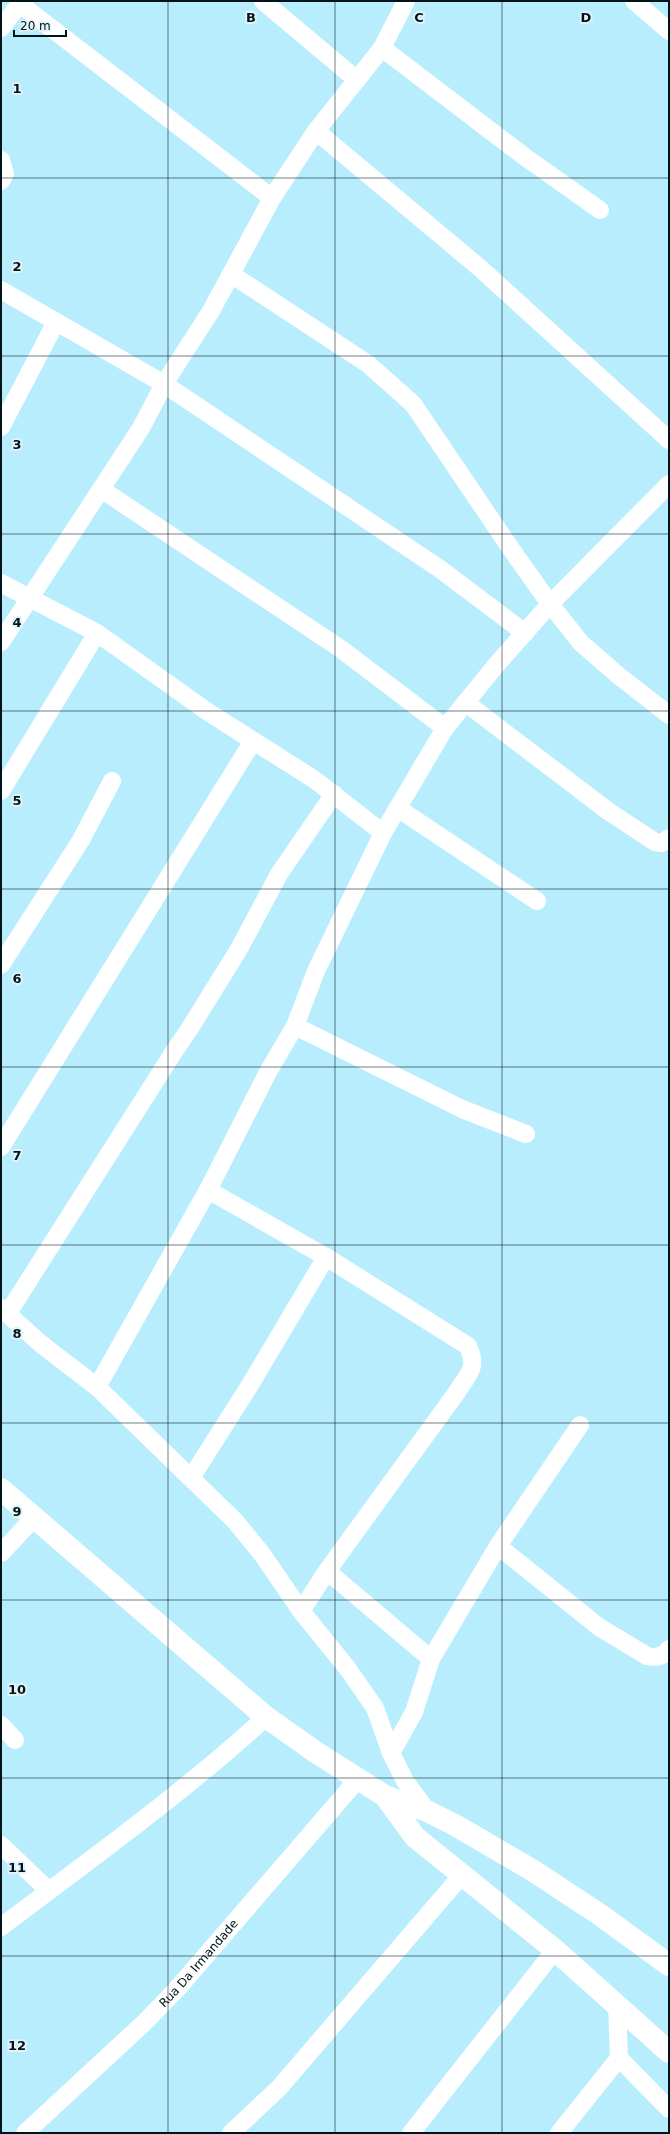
<svg xmlns="http://www.w3.org/2000/svg" width="670" height="2134" viewBox="0 0 670 2134" font-family="'DejaVu Sans',sans-serif">
	<style>
		.lines { fill: none; stroke-linecap: round; stroke-linejoin: round }
		.minor { stroke: #fff; stroke-width: 18 }
		.tertiary { stroke: #fff; stroke-width: 22 }
		.grid { fill: none; stroke: #011419; stroke-width: 1; stroke-opacity: 0.55 }
		.labels { text-anchor: middle; dominant-baseline: central; stroke-width: 4; stroke-linejoin: round; paint-order: stroke }
		.street-label { font-size: 12px; fill: #011419; stroke: #e2f3f9 }
		.grid-label { font-size: 13px; text-anchor: middle; font-weight: bold; fill: #011419; stroke: #e2f3f9; stroke-width: 4; stroke-linejoin: round; paint-order: stroke }
	</style>
	<rect width="100%" height="100%" fill="#b8edfd"/>
	<g class="lines">
		<!-- minor -->
		<g class="minor">
			<path d="M263 1 357 80"/>
			<path d="M634 1 669 31"/>
			<path d="M20 4 272 198"/>
			<path d="M1 28 22 1"/>
			<path d="M382 48 525 157 600 210"/>
			<path d="M316 131 480 268 669 440"/>
			<path d="M1 160 5 174 1 181"/>
			<path d="M231 274 368 364 413 404 509 546 550 604 581 643 619 676 669 715"/>
			<path d="M1 290 164 384 440 569 525 633"/>
			<path d="M1 427 56 322"/>
			<path d="M101 489 341 649 445 728"/>
			<path d="M1 583 97 633 208 712 315 780 383 833"/>
			<path d="M1 642 141 428 164 384 211 311 272 198 316 131 382 48 406 1"/>
			<path d="M466 703 608 811 655 842 662 843 669 838"/>
			<path d="M1 791 97 633"/>
			<path d="M399 809 537 901"/>
			<path d="M1 965 81 840 112 781"/>
			<path d="M295 1026 462 1109 526 1134"/>
			<path d="M1 1147 253 741"/>
			<path d="M208 1190 326 1257 468 1346C478 1368 469 1373 457 1392L327 1571 301 1611"/>
			<path d="M1 1308 41 1344 97 1387 235 1521 262 1554 301 1611 348 1669 375 1708 391 1753 405 1781 427 1811"/>
			<path d="M8 1313 173 1053 190 1028 239 949 279 874 334 794"/>
			<path d="M97 1387 208 1190 268 1072 295 1026 316 971 383 833 445 728 497 664 550 604 669 484"/>
			<path d="M191 1478 250 1385 326 1257"/>
			<path d="M498 1546 599 1627 647 1656C656 1658 663 1657 669 1649"/>
			<path d="M1 1553 33 1519"/>
			<path d="M327 1571 431 1659 414 1712 391 1753"/>
			<path d="M431 1659 498 1546 580 1425"/>
			<path d="M1 1725 15 1740"/>
			<path d="M1 1845 49 1891"/>
			<path d="M1 1927C91 1859 183 1793 266 1717"/>
			<path d="M617 2005 619 2058 669 2109"/>
			<path id="s1" d="M25 2133 145 2022 177 1989 358 1779"/>
			<path d="M231 2133 279 2088 462 1875"/>
			<path d="M411 2133 555 1950"/>
			<path d="M559 2133 619 2058"/>
		</g>
		<!-- tertiary -->
		<path class="tertiary" d="M1 1489 266 1717 317 1753 385 1796 427 1811 455 1825 532 1870 599 1914 669 1965
			M385 1796 415 1837 555 1950 669 2052"/>
	</g>
	<!-- grid -->
	<path class="grid" d="M168 1V2133M335 1V2133M502 1V2133M1 178H669M1 356H669M1 534H669M1 711H669M1 889H669M1 1067H669M1 1245H669M1 1423H669M1 1600H669M1 1778H669M1 1956H669"/>
	<g class="labels">
		<!-- street labels -->
		<g class="street-label">
			<text stroke="none"><textPath href="#s1" startOffset="243">Rua Da Irmandade</textPath></text>
		</g>
	</g>
	<g class="grid-label">
		<text x="251" y="22">B</text>
		<text x="419" y="22">C</text>
		<text x="586" y="22">D</text>
		<text x="17" y="93">1</text>
		<text x="17" y="271">2</text>
		<text x="17" y="449">3</text>
		<text x="17" y="627">4</text>
		<text x="17" y="805">5</text>
		<text x="17" y="983">6</text>
		<text x="17" y="1160">7</text>
		<text x="17" y="1338">8</text>
		<text x="17" y="1516">9</text>
		<text x="17" y="1694">10</text>
		<text x="17" y="1872">11</text>
		<text x="17" y="2050">12</text>
	</g>
	<!-- border -->
	<rect width="670" height="2134" fill="none" stroke="#011419" stroke-width="4"/>
	<!-- scale -->
	<path d="M14 30v6h52v-6" fill="none" stroke="#011419" stroke-width="2"/>
	<text x="20" y="30" font-size="12" fill="#011419" stroke="#e2f3f9" stroke-width="3" paint-order="stroke">20 m</text>
</svg>
